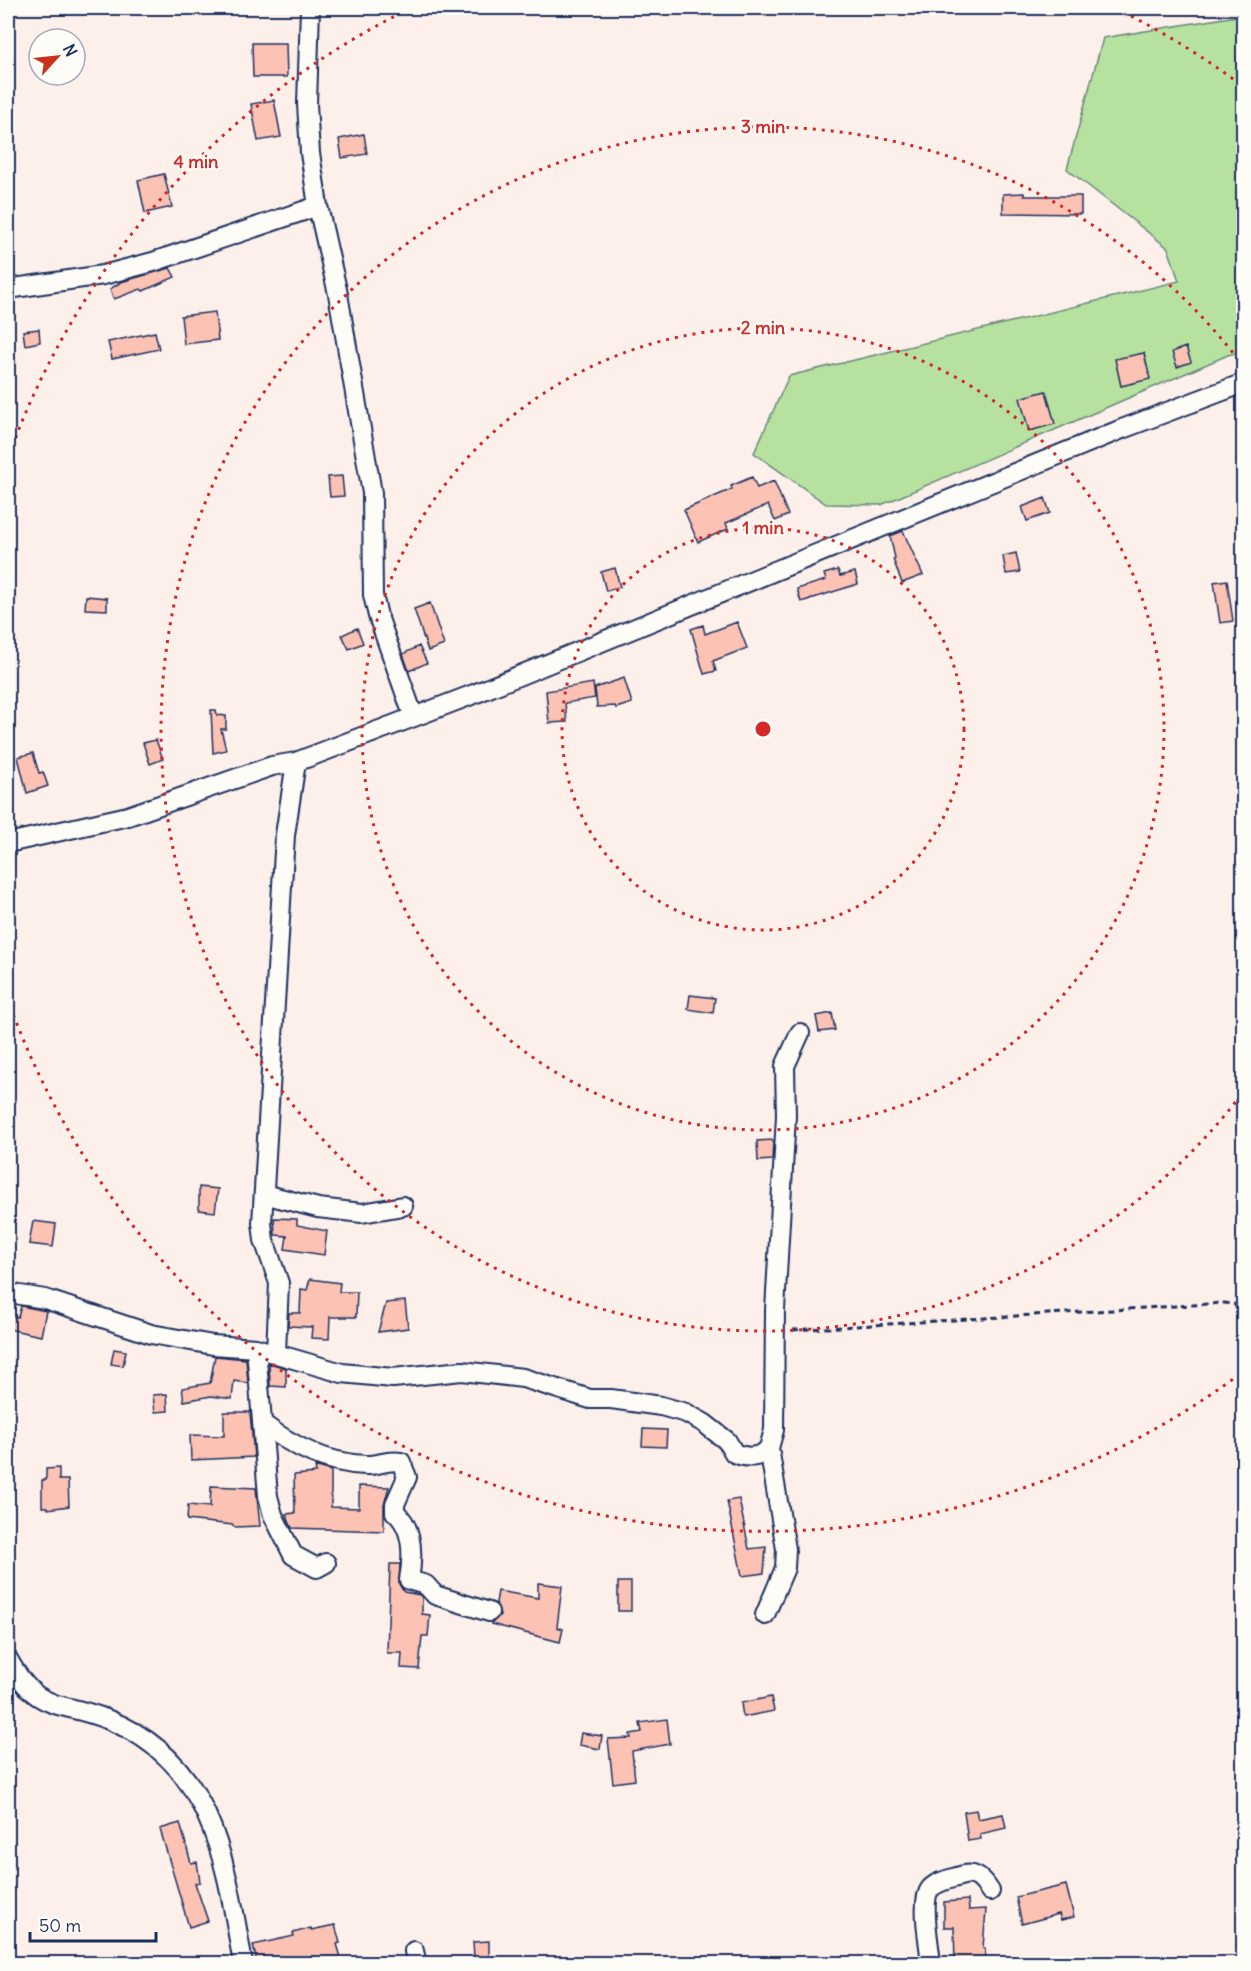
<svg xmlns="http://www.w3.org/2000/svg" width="1251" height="1971" viewBox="0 0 1251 1971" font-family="Delius,sans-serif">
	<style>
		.green { fill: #b6e19f; stroke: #68887e; stroke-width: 1.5 }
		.building { fill: #fcc2b4; stroke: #1b2f5e; stroke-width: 1.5 }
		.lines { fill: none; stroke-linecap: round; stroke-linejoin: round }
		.minor-casing { stroke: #1b2f5e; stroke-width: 22 }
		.path { stroke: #1b2f5e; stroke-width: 3; stroke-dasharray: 6 4.5; stroke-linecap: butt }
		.minor { stroke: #fdfcf7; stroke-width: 18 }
		.ring { fill: none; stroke: #d62828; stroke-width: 3; stroke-dasharray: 3 6 }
		.centre { fill: #d62828; stroke: #fdfcf7; stroke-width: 3 }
		.ring-label { font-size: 18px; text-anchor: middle; font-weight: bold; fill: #d62828; stroke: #fdfcf7; stroke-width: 4.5; stroke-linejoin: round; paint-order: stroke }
	</style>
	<rect width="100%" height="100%" fill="#fdf0ea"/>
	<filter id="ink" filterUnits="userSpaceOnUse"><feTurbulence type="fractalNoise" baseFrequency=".0167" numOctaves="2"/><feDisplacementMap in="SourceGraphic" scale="12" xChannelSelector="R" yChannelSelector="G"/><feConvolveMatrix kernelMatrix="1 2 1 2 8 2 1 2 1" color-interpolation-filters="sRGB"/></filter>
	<g filter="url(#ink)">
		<!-- green -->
		<path class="green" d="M1243 15V351L1228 355 881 505 826 504 754 453 789 376 1179 281 1168 248 1067 169 1103 38Z"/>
		<!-- building -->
		<path class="building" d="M252 43H286L287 77H253Z
			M274 100 281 137 258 141 251 104Z
			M364 134 367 154 342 158 339 139Z
			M164 174 172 207 145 213 138 180Z
			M1024 193V196H1081V214L1003 213V194Z
			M170 268 175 277 143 291 141 289 114 299 110 289 121 282Z
			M215 312 218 340 184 344 181 316Z
			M39 329 40 342 25 345 23 331Z
			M155 332 159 349 112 359 108 342Z
			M1186 347 1191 362 1177 367 1172 352Z
			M1144 353 1150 379 1121 386 1115 359Z
			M1046 391 1055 424 1029 431 1020 398Z
			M342 476 344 496 330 497 328 477Z
			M752 477 757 488 774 481 788 515 775 521 768 505 726 523 728 529 698 542 684 510 732 489 731 486Z
			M1045 498 1050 513 1027 521 1022 507Z
			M903 531 923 575 902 583 893 559 895 558 890 536Z
			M1016 553 1020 572 1006 574 1003 556Z
			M615 568 620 587 606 591 601 572Z
			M838 570 840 576 855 572 858 584 801 602 797 589 826 580 824 574Z
			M1227 580 1233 621 1220 623 1214 582Z
			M86 596 107 598V610L85 609Z
			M430 603 444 645 428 651 414 609Z
			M737 622 747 648 713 661 716 671 704 674 691 629 703 625 705 634Z
			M357 628 363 643 349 649 342 635Z
			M419 646 427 663 409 671 403 654Z
			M624 678 632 703 616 708 615 706 597 707 595 688Z
			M593 683 595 698 565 703 567 722 549 723 546 691Z
			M211 710H216L217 715 226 716V729H221L226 750 213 753Z
			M156 740 163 759 150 764 143 743Z
			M33 753 39 773 43 772 48 786 27 793 18 757Z
			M690 995 715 998 713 1013 688 1009Z
			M832 1013 835 1030 819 1032 816 1016Z
			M773 1140 772 1160 758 1161 757 1141Z
			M199 1187 218 1189 215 1212 199 1210Z
			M274 1218 297 1219V1225L327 1231 324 1255 285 1249 287 1236 275 1235Z
			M33 1221 56 1224 53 1247 29 1244Z
			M310 1279 340 1283 339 1292H357L356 1317H330L329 1339 311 1338 312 1327 288 1326 289 1313H300L301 1289 307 1290Z
			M405 1301 408 1328 378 1332 386 1303Z
			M21 1306 46 1311 41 1336 8 1329V1316L18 1317Z
			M114 1349 126 1351 123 1366 111 1364Z
			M215 1356 246 1359 248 1383 234 1381 232 1399 211 1396 184 1401 182 1388 210 1383Z
			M269 1363 286 1368V1387L270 1386Z
			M167 1394 168 1411 155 1412 153 1395Z
			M224 1412H250L254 1457 191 1460 190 1435 224 1436Z
			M643 1429 667 1430 666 1447 642 1446Z
			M315 1466 331 1471V1507L359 1508V1486L389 1487 384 1504V1531L292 1528 286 1514 295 1513 294 1475 316 1473Z
			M59 1468V1480H68L69 1506 48 1509V1507H42V1480H46V1469Z
			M211 1486 256 1488 260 1526 234 1527 233 1525 187 1520 188 1505 210 1507Z
			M739 1499 749 1549 766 1547 764 1573 742 1576 727 1501Z
			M390 1564H400L399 1584 404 1592 420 1595 422 1598V1614L430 1615 428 1636H422L419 1669 401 1668 402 1653H387Z
			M618 1582H631V1611H618Z
			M538 1583 562 1586 557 1627 563 1629 560 1642 491 1624 500 1615 496 1603 498 1591 538 1598Z
			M771 1697 774 1711 743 1717 741 1703Z
			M667 1719 670 1744 632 1751 635 1780 613 1783 608 1739 631 1738 630 1734 642 1732 640 1723Z
			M581 1733 602 1736 600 1749 579 1745Z
			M976 1810 978 1819 1003 1814 1006 1828 980 1834 981 1839 968 1841 964 1812Z
			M180 1823 191 1863 197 1862 200 1882 195 1883 208 1921 189 1927 160 1829Z
			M1066 1885 1074 1917 1061 1920 1059 1914 1022 1924 1016 1897Z
			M968 1900 969 1910 986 1909 983 1948H985L986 1964H955L954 1927H944V1902Z
			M335 1925 340 1943 337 1944 343 1964H257L253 1945 294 1936 293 1933 311 1928V1930Z
			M489 1941V1957H474L473 1942Z"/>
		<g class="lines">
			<defs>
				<path id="minor" d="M310 8 307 104 310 153 318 206 338 294 372 493 373 595 378 616 413 715
					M8 289 103 275 153 262 318 206
					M8 843 128 816 272 766 296 762 474 694 1122 429 1244 383
					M264 1194 318 1208 362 1213 403 1206
					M8 1293 45 1299 151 1334 213 1345 256 1348 342 1373 393 1378 462 1371 523 1378 590 1399H611L661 1406 686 1413 704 1423 727 1441 734 1453C746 1458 760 1459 769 1448L774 1430 775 1310 786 1116 785 1066 800 1033
					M256 1348 268 1496 273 1515 293 1555 317 1568 326 1563
					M276 1352 279 1283 264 1240 262 1223 285 835 296 762
					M263 1424C294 1447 326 1463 365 1465 378 1466 387 1459 401 1462L407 1477 395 1504V1512C414 1528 413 1557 409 1580L426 1585 435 1595 489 1612
					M765 1615 785 1568 786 1549 769 1448
					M8 1659C39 1715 57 1699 109 1720 214 1762 226 1865 243 1964
					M414 1951 417 1964
					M931 1964C930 1947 920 1902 930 1889 937 1881 951 1879 960 1876 975 1871 982 1879 990 1891"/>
			</defs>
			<!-- minor casing -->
			<use href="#minor" class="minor-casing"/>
			<!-- path -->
			<path class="path" d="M793 1330 1224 1303 1234 1304 1244 1316"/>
			<!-- minor -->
			<use href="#minor" class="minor"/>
		</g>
	</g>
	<!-- distance rings -->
	<g class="ring">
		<circle cx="763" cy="729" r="201"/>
		<circle cx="763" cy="729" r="401"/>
		<path d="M1241 1095A602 602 0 1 1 1241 363"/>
		<path d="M1240 1374A802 802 0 0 1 9 1003M9 455A802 802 0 0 1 411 8M1115 8A802 802 0 0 1 1240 84"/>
	</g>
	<circle cx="763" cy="729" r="9" class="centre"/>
	<g class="ring-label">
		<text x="763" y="133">3 min</text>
		<text x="196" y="168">4 min</text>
		<text x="763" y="334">2 min</text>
		<text x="763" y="534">1 min</text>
	</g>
	<!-- margin -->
	<rect width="1251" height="1971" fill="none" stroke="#fdfcf7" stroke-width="30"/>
	<rect x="15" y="15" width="1221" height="1941" fill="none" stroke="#1b2f5e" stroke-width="2" filter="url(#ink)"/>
	<!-- north arrow -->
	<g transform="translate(57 57) rotate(63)"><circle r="28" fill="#fdfcf7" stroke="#a3aaba" stroke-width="1.5"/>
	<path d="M0-4.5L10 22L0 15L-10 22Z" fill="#c8321e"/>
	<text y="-9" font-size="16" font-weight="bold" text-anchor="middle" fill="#1b2f5e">N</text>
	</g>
	<!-- scale -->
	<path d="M30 1932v9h126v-9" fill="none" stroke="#1b2f5e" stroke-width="3"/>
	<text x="39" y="1932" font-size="18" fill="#1b2f5e" stroke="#fdfcf7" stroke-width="4.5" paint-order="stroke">50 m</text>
</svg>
